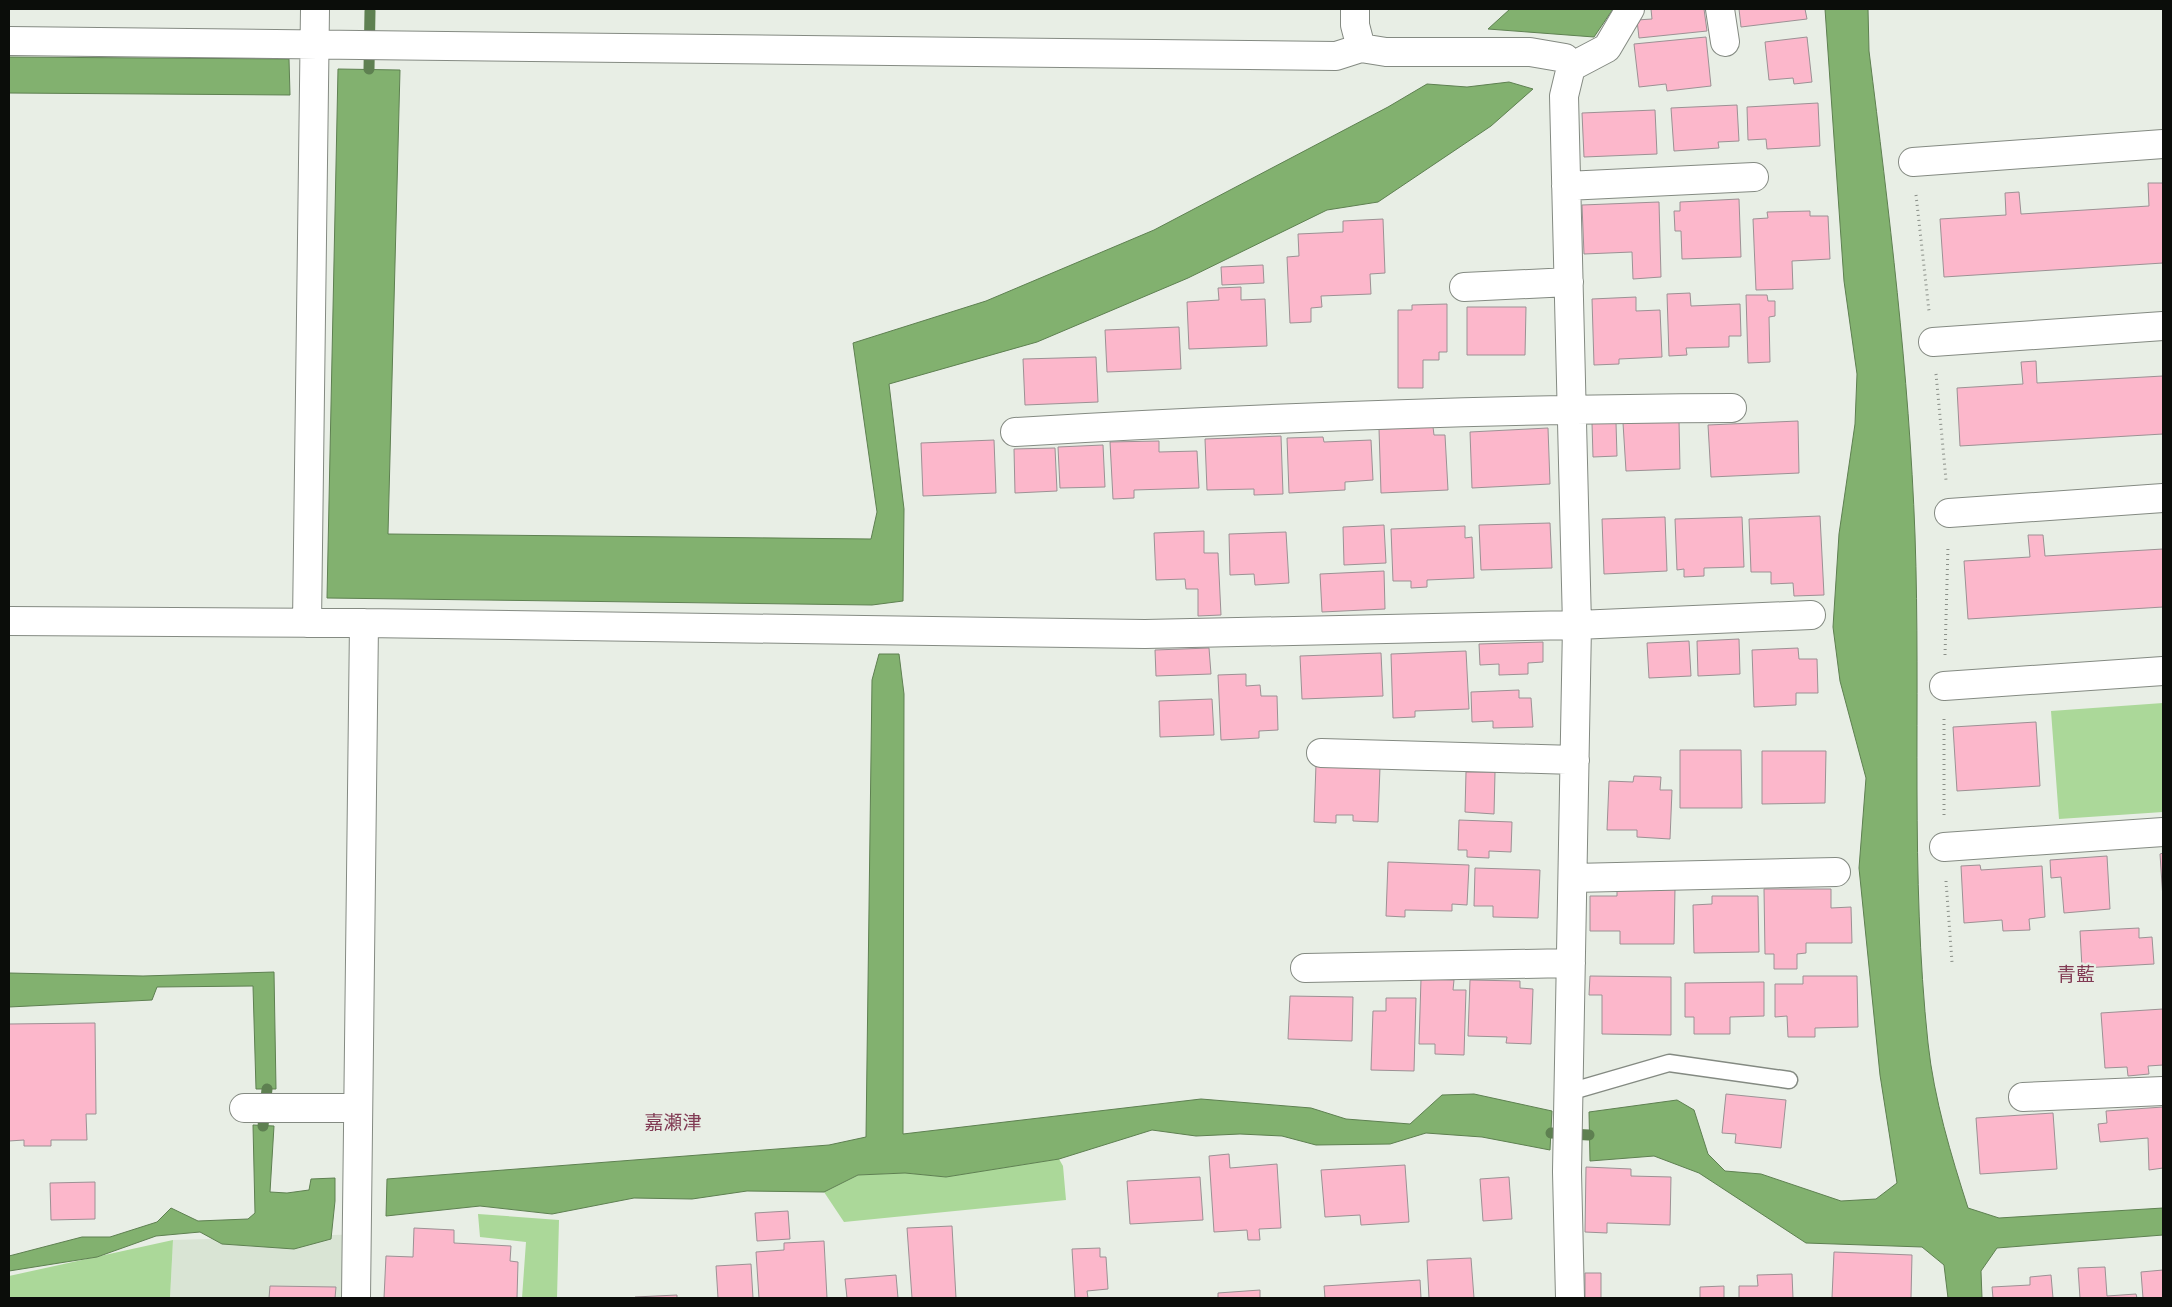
<svg xmlns="http://www.w3.org/2000/svg" width="2172" height="1307" viewBox="0 0 2172 1307" font-family="Jost,'Noto Sans JP',sans-serif">
	<style>
		.built { fill: #d9e4d4 }
		.green { fill: #abd899 }
		.water { fill: #82b16f; stroke: #5e8051 }
		.lines { fill: none; stroke-linecap: round; stroke-linejoin: round }
		.stream { stroke: #5e8051; stroke-width: 11 }
		.building { fill: #fcb7cb; stroke: #9c9194 }
		.service-casing { stroke: #848a82; stroke-width: 19 }
		.minor-casing { stroke: #848a82; stroke-width: 30 }
		.path { stroke: #8a8f88; stroke-width: 3; stroke-dasharray: 1 4; stroke-linecap: butt }
		.service { stroke: #fff; stroke-width: 16 }
		.minor { stroke: #fff; stroke-width: 28 }
		.labels { text-anchor: middle; dominant-baseline: central; stroke-width: 4.5; stroke-linejoin: round; paint-order: stroke }
		.neighbourhood-label { font-size: 19px; fill: #813b54; stroke: #e8eee5 }
	</style>
	<rect width="100%" height="100%" fill="#e8eee5"/>
	<!-- built -->
	<path class="built" d="M365 1234V1298H170L173 1240Z"/>
	<!-- green -->
	<path class="green" d="M2163 703V812L2059 819 2051 711Z
		M1059 1159 1063 1166 1066 1200 844 1222 824 1192 858 1175 905 1173 946 1177Z
		M478 1214 559 1220 557 1298H522L526 1242 480 1237Z
		M173 1240 170 1298H9V1276Z"/>
	<!-- water -->
	<path class="water" d="M1510 9H1613L1594 37 1488 29Z
		M1825 9H1868L1869 51C1889 212 1909 373 1915 535 1921 704 1910 874 1928 1043 1934 1099 1951 1155 1968 1208L1999 1218 2163 1208V1235L1997 1248 1981 1271 1982 1298H1948L1944 1265 1922 1247 1806 1243 1699 1173 1654 1156 1590 1161 1589 1112 1677 1100 1694 1110 1708 1154 1725 1171 1761 1174 1841 1201 1876 1199 1897 1183 1880 1075 1859 868 1866 778 1840 681 1833 627 1839 534 1855 424 1857 374 1844 281Z
		M9 57 289 59 290 95 9 93Z
		M338 69 400 70 388 534 871 539 877 512 853 343 986 301 1154 230 1388 107 1427 84 1467 87 1509 82 1533 89 1491 126 1378 202 1327 210 1188 278 1037 342 889 384 904 509 903 601 872 605 327 598Z
		M879 654H899L904 694 903 1134 1201 1099 1311 1108 1346 1119 1410 1124 1442 1095 1474 1094 1552 1111 1550 1150 1482 1137 1426 1133 1390 1144 1316 1145 1282 1136 1240 1134 1196 1136 1152 1130 1059 1159 946 1177 905 1173 858 1175 824 1192 747 1191 692 1199 634 1198 552 1214 480 1206 386 1216 387 1179 829 1145 866 1137 872 680Z
		M274 972 276 1089H256L253 986 157 987 152 1000 9 1007V973L143 976Z
		M253 1125 274 1126 270 1192 287 1193 309 1190 311 1179 335 1178V1201L331 1239 294 1249 222 1244 200 1232 156 1236 97 1257 9 1271V1256L82 1237H110L157 1222 171 1208 198 1221 248 1219 255 1213Z"/>
	<g class="lines">
		<!-- stream -->
		<path class="stream" d="M369 69 370 11
			M263 1126 267 1089
			M1551 1133 1589 1135"/>
	</g>
	<!-- building -->
	<path class="building" d="M1651 9H1704L1707 31 1639 38 1637 20 1652 19Z
		M1739 9H1805L1807 19 1741 27Z
		M1706 37 1711 86 1667 91 1666 84 1639 87 1634 44Z
		M1807 37 1812 82 1794 84 1793 78 1769 80 1765 42Z
		M1818 103 1820 146 1767 149 1766 139 1748 140 1747 107Z
		M1737 105 1739 141 1718 142 1719 148 1674 151 1671 108Z
		M1655 110 1657 154 1584 157 1582 113Z
		M2148 183H2163V263L1944 277 1940 219 2006 215 2005 193 2019 192 2021 214 2149 206Z
		M1739 199 1741 257 1682 259 1681 231H1675L1674 211H1680V202Z
		M1659 202 1661 277 1633 279 1632 252 1584 254 1582 205Z
		M1810 211V216H1828L1830 259 1792 261 1793 289 1756 290 1753 219 1768 218 1767 212Z
		M1383 219 1385 273 1370 274 1371 294 1321 296 1322 307 1311 308V322L1290 323 1287 257 1299 256 1298 234 1343 232V221Z
		M1263 265 1264 283 1222 285 1221 267Z
		M1241 287V300L1265 299 1267 346 1189 349 1187 302 1219 300 1218 288Z
		M1690 293 1691 306 1740 304 1741 336H1729V347L1686 348 1687 355 1669 356 1667 294Z
		M1746 295H1767L1768 301H1775V316L1769 317 1770 362 1748 363Z
		M1636 297V311L1660 310 1662 357 1619 359V364L1594 365 1592 299Z
		M1447 304V352H1439V360H1423V388H1398V310H1412V305Z
		M1467 307H1526L1525 355H1467Z
		M1179 327 1181 369 1107 372 1105 330Z
		M1096 357 1098 402 1025 405 1023 359Z
		M2036 361 2037 383 2163 376V434L1960 446 1957 388 2023 384 2021 362Z
		M1679 421 1680 469 1626 471 1623 423Z
		M1798 421 1799 473 1711 477 1708 425Z
		M1592 423H1616L1617 456 1593 457Z
		M1433 427 1434 435H1445L1448 490 1381 493 1379 429Z
		M1548 428 1550 484 1472 488 1470 432Z
		M1281 436 1283 494 1254 495V489L1207 490 1205 439Z
		M1323 437 1324 442 1371 440 1373 480 1345 482V490L1289 493 1287 438Z
		M994 440 996 493 923 496 921 443Z
		M1159 441V452L1197 451 1199 488 1134 490V498L1113 499 1110 442Z
		M1103 445 1105 487 1060 488 1058 447Z
		M1055 448 1057 491 1015 493 1014 449Z
		M1820 516 1824 595 1794 596 1793 583 1771 584V572H1751L1749 519Z
		M1665 517 1667 571 1604 574 1602 519Z
		M1742 517 1744 567 1704 568V576L1684 577V569L1677 570 1675 519Z
		M1550 523 1552 568 1481 570 1479 525Z
		M1384 525 1386 563 1344 565 1343 527Z
		M1465 526V538L1472 537 1474 578 1427 580V587L1411 588V581H1393L1391 529Z
		M1204 531V553H1218L1221 615 1198 616V589H1186L1185 579 1156 580 1154 533Z
		M1286 532 1289 583 1255 585 1254 574 1230 575 1229 534Z
		M2028 535H2043L2045 556 2163 549V607L1968 619 1964 561 2030 557Z
		M1384 571 1385 609 1322 612 1320 574Z
		M1739 639 1740 674 1698 676 1697 641Z
		M1689 641 1691 676 1649 678 1647 643Z
		M1543 642V662L1528 663V674L1499 675V664L1480 665 1479 644Z
		M1209 648 1211 674 1156 676 1155 650Z
		M1798 648 1799 659H1817L1818 693H1796V705L1754 707 1752 650Z
		M1466 651 1469 709 1415 711V717L1393 718 1391 654Z
		M1381 653 1383 696 1302 699 1300 656Z
		M1246 674V686L1260 685 1261 696H1277L1278 730 1259 731V738L1221 740 1218 675Z
		M1519 690V698H1531L1533 727 1493 728V721L1472 722 1471 692Z
		M1212 699 1214 735 1160 737 1159 701Z
		M2036 722 2040 786 1957 791 1953 727Z
		M1680 750H1741L1742 808H1680Z
		M1762 751H1826L1825 803 1762 804Z
		M1316 764 1380 767 1378 822 1353 821V815H1336V823L1314 822Z
		M1466 772H1495L1494 814 1465 812Z
		M1634 776 1661 777 1660 790H1672L1670 839 1637 837V830H1607L1609 781 1633 782Z
		M1459 820 1512 822 1511 852 1489 851V858L1467 857V850H1458Z
		M2163 853V899L2160 854Z
		M2107 856 2110 909 2064 913 2061 877 2051 878 2050 860Z
		M1388 862 1469 865 1467 905 1452 904V911L1405 910V917L1386 916Z
		M1980 865 1981 870 2042 866 2045 917 2029 919 2030 930 2003 931 2002 920 1964 923 1961 866Z
		M1475 868 1540 870 1538 918 1493 917V906H1474Z
		M1617 888H1675L1674 944H1620V931H1590V896H1617Z
		M1764 889H1831V908L1851 907 1852 943H1806V953L1797 954V969H1774V954H1765Z
		M1712 896H1758L1759 952 1694 953 1693 905 1712 904Z
		M2139 928V938L2152 937 2154 964 2082 968 2080 931Z
		M1590 976 1671 977V1035L1602 1034V995H1589Z
		M1803 976H1857L1858 1027 1815 1028V1037H1788L1787 1016 1775 1017V984H1803Z
		M1421 979 1454 980 1453 990H1466L1464 1055 1435 1054V1044H1419Z
		M1470 980 1520 981V988L1533 989 1531 1044 1506 1043 1507 1037 1468 1036Z
		M1764 982V1016L1730 1017V1034H1694V1017H1685V983Z
		M1290 996 1353 997 1352 1041 1288 1039Z
		M1386 998H1416L1414 1071 1371 1070 1373 1011H1386Z
		M2163 1009V1065L2148 1066 2149 1074 2128 1076 2127 1067 2105 1068 2101 1013Z
		M95 1023 96 1114H86L87 1140H51V1146H24V1140L9 1141V1024Z
		M1726 1094 1786 1100 1781 1148 1735 1143 1736 1134 1722 1133Z
		M2163 1107V1168L2149 1170 2148 1138 2100 1142 2098 1124 2107 1123 2106 1111Z
		M2053 1113 2057 1169 1980 1174 1976 1118Z
		M1229 1154 1230 1168 1277 1164 1281 1228 1259 1229 1260 1240H1248L1247 1230 1214 1232 1209 1156Z
		M1405 1165 1409 1222 1361 1225 1360 1215 1325 1217 1321 1170Z
		M1586 1167 1631 1169V1176L1671 1177 1670 1225 1607 1223V1233L1585 1232Z
		M1200 1177 1203 1220 1130 1224 1127 1181Z
		M1509 1177 1512 1219 1483 1221 1480 1179Z
		M95 1182V1219L51 1220 50 1183Z
		M788 1211 790 1239 757 1241 755 1213Z
		M952 1226 956 1298H912L907 1228Z
		M414 1228 454 1230V1243L511 1246 510 1261 518 1262 517 1298H384L386 1256 413 1257Z
		M824 1241 827 1298H759L756 1252 784 1250V1243Z
		M1100 1248V1257H1106L1108 1289 1087 1291 1088 1298H1075L1072 1249Z
		M1834 1252 1912 1255 1911 1298H1832Z
		M1471 1258 1474 1298H1429L1427 1260Z
		M751 1264 753 1298H718L716 1266Z
		M2105 1267 2107 1296 2136 1294 2137 1298H2072H2080L2078 1268Z
		M2163 1270V1298H2143L2141 1272Z
		M1585 1273H1601V1298H1585Z
		M1792 1274 1793 1298H1739V1286H1758L1757 1275Z
		M896 1275 898 1298H847L845 1279Z
		M2051 1275 2053 1298H1993L1992 1287 2030 1285V1277Z
		M1420 1280 1421 1298H1325L1324 1286Z
		M270 1286 336 1287 335 1298H269Z
		M1724 1286V1298H1700V1287Z
		M1260 1290V1298H1218V1293Z
		M677 1295V1298H635V1297Z"/>
	<g class="lines">
		<defs>
			<path id="service" d="M1569 1092 1669 1063 1789 1080"/>
			<path id="minor" d="M1355 9V25L1361 48
				M1720 9 1725 42
				M9 41 1336 56 1361 48 1386 52H1530L1565 58 1571 67 1564 96 1577 625 1567 1172 1570 1298
				M1571 67 1607 48 1630 9
				M1913 162 2163 144
				M1566 186 1754 177
				M1464 287 1569 282
				M1933 342 2163 326
				M1015 432C1254 418 1493 409 1732 408
				M1949 513 2163 498
				M9 621 364 623 1145 634 1577 625 1811 615
				M307 623 315 9
				M1944 686 2163 671
				M1321 753 1575 760
				M1944 847 2163 832
				M1573 878 1836 872
				M1305 968 1571 963
				M2023 1097 2163 1091
				M244 1108H358
				M356 1298 364 623"/>
		</defs>
		<!-- service casing -->
		<use href="#service" class="service-casing"/>
		<!-- minor casing -->
		<use href="#minor" class="minor-casing"/>
		<!-- path -->
		<path class="path" d="M1916 195 1929 311
			M1936 374 1946 480
			M1945 655 1948 546
			M1944 815V718
			M1946 881 1952 962"/>
		<!-- service -->
		<use href="#service" class="service"/>
		<!-- minor -->
		<use href="#minor" class="minor"/>
	</g>
	<g class="labels">
		<!-- neighbourhood labels -->
		<g class="neighbourhood-label">
			<text x="2076" y="974">青藍</text>
			<text x="673" y="1122">嘉瀬津</text>
		</g>
	</g>
	<!-- border -->
	<rect width="2172" height="1307" fill="none" stroke="#0b0d0a" stroke-width="20"/>
</svg>
